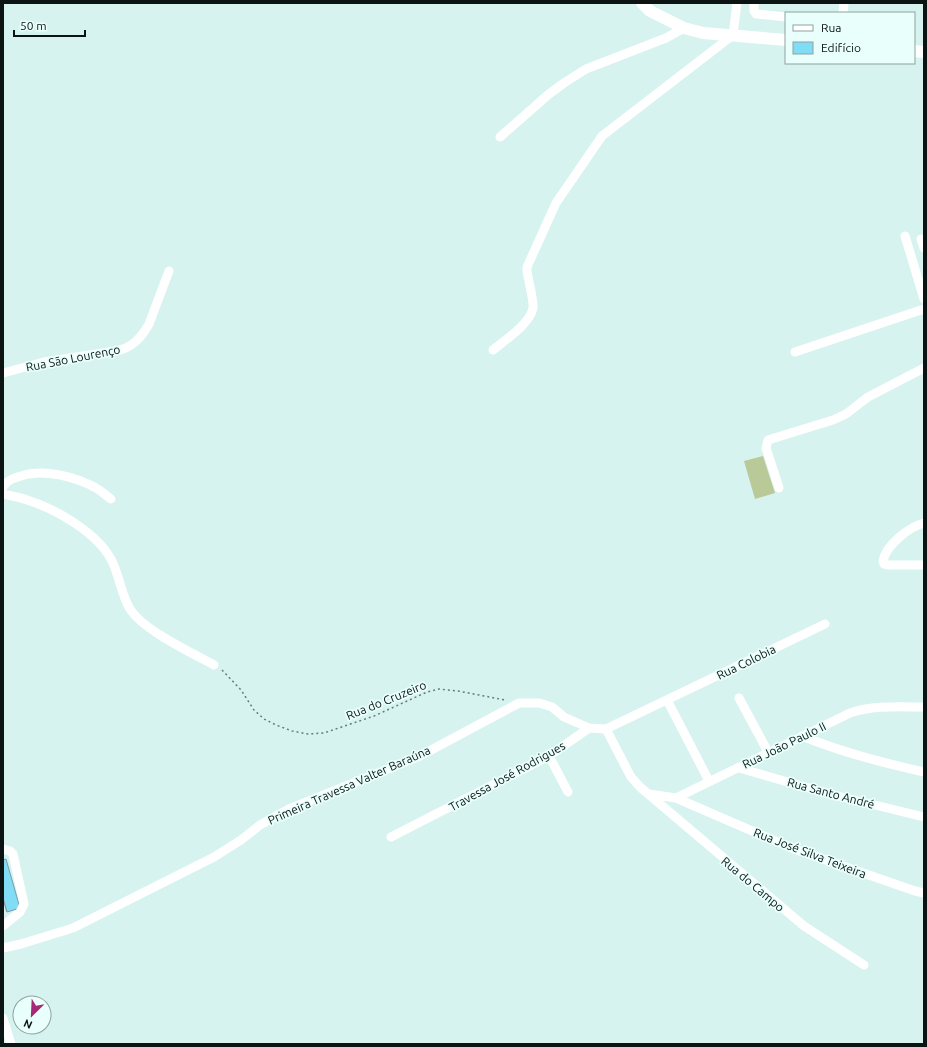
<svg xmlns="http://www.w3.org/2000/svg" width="927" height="1047" viewBox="0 0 927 1047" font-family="Ubuntu,sans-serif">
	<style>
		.green { fill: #b9c998 }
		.shadow { fill: #0003 }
		.building { fill: #81dcf6; stroke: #829aa2 }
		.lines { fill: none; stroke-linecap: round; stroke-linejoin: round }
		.path { stroke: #697b78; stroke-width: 1.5; stroke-dasharray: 2 3; stroke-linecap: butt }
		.minor { stroke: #fff; stroke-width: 9 }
		.major { stroke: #fff; stroke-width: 12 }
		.labels { text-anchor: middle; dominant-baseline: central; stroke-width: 3.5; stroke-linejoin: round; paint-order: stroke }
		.street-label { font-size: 12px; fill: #0b1413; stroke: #e9fffc }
	</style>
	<rect width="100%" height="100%" fill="#d7f3ef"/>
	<!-- green -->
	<path class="green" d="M763 456 775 493 755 499 744 461Z"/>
	<!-- shadow -->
	<path class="shadow" d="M3 861 18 909 6 912 3 901Z"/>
	<!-- building -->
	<path class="building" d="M6 859 20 908 7 912 3 898V860Z"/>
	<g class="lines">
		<!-- path -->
		<path class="path" d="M222 670 241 690 254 710 264 719 276 725 292 731 308 734 324 733 374 716 427 692 439 689 458 691 505 700"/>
		<!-- minor -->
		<path class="minor" d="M754 3V11L756 14 786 17
			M843 13 844 3
			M500 137 549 94 564 83 586 69 666 38 684 28
			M905 236 924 299
			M921 239 924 248
			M493 350C505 340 530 324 533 308 534 301 528 279 527 271V267L556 203 602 136 733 35 737 3
			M795 352 924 309
			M3 373 44 362 116 351C132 348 141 338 149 324L169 271
			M3 487C7 480 14 478 21 476 43 468 76 477 96 488 102 491 106 496 111 499
			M779 488 766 448 768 440 833 420 846 414 868 397 924 368
			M3 494C11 496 19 497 27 500 56 509 98 533 112 561 119 575 122 597 130 609 143 630 192 653 214 665
			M924 523C909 527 886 545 883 561L884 564 889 565H924
			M739 698 768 752
			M667 700 709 781
			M606 729 631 777 640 787 804 926 864 965
			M802 736C841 752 883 763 924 772
			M549 756 568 792
			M739 768 830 794 924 817
			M649 794 676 798 850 713C874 705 899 707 924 707
			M676 798 794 849 915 891 924 893
			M391 837 549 756 589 728 606 729 825 624
			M3 849 10 851 13 854 24 904 20 912 3 926
			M3 948 21 944 73 928 214 857 241 840 260 825 289 809 420 756 519 703H539L552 707 564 717 589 728
			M3 1018 11 1044"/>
		<!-- major -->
		<path class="major" d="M642 3 650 11 684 28 703 33 786 40
			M914 51 924 52"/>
	</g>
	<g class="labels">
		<!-- street labels -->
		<g class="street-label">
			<text transform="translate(73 358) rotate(-11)">Rua São Lourenço</text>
			<text transform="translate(746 662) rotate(-26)">Rua Colobia</text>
			<text transform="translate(386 700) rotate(-22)">Rua do Cruzeiro</text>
			<text transform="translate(784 745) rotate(-26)">Rua João Paulo II</text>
			<text transform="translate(507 776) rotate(-29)">Travessa José Rodrigues</text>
			<text transform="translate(349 785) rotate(-24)">Primeira Travessa Valter Baraúna</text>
			<text transform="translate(831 793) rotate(15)">Rua Santo André</text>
			<text transform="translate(810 853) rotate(21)">Rua José Silva Teixeira</text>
			<text transform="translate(753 884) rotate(40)">Rua do Campo</text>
		</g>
	</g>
	<!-- border -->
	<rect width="927" height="1047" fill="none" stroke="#0b1413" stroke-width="8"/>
	<!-- legend -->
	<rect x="785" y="12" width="130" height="52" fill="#e9fffc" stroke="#90a19f"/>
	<rect x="793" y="25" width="20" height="6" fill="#ffffff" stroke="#90a19f"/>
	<text x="821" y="32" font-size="12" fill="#0b1413">Rua</text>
	<rect x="793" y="42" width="20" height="12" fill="#81dcf6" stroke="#90a19f"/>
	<text x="821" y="52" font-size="12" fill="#0b1413">Edifício</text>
	<!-- north arrow -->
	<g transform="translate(32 1015) rotate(204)"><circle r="19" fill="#e9fffc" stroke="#90a19f"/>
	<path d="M0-3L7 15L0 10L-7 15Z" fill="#a72878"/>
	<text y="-6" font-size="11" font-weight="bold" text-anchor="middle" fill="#0b1413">N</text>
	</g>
	<!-- scale -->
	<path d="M14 30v6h71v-6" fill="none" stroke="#0b1413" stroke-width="2"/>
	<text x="20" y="30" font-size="12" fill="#0b1413" stroke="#e9fffc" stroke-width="3" paint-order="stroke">50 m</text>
</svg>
